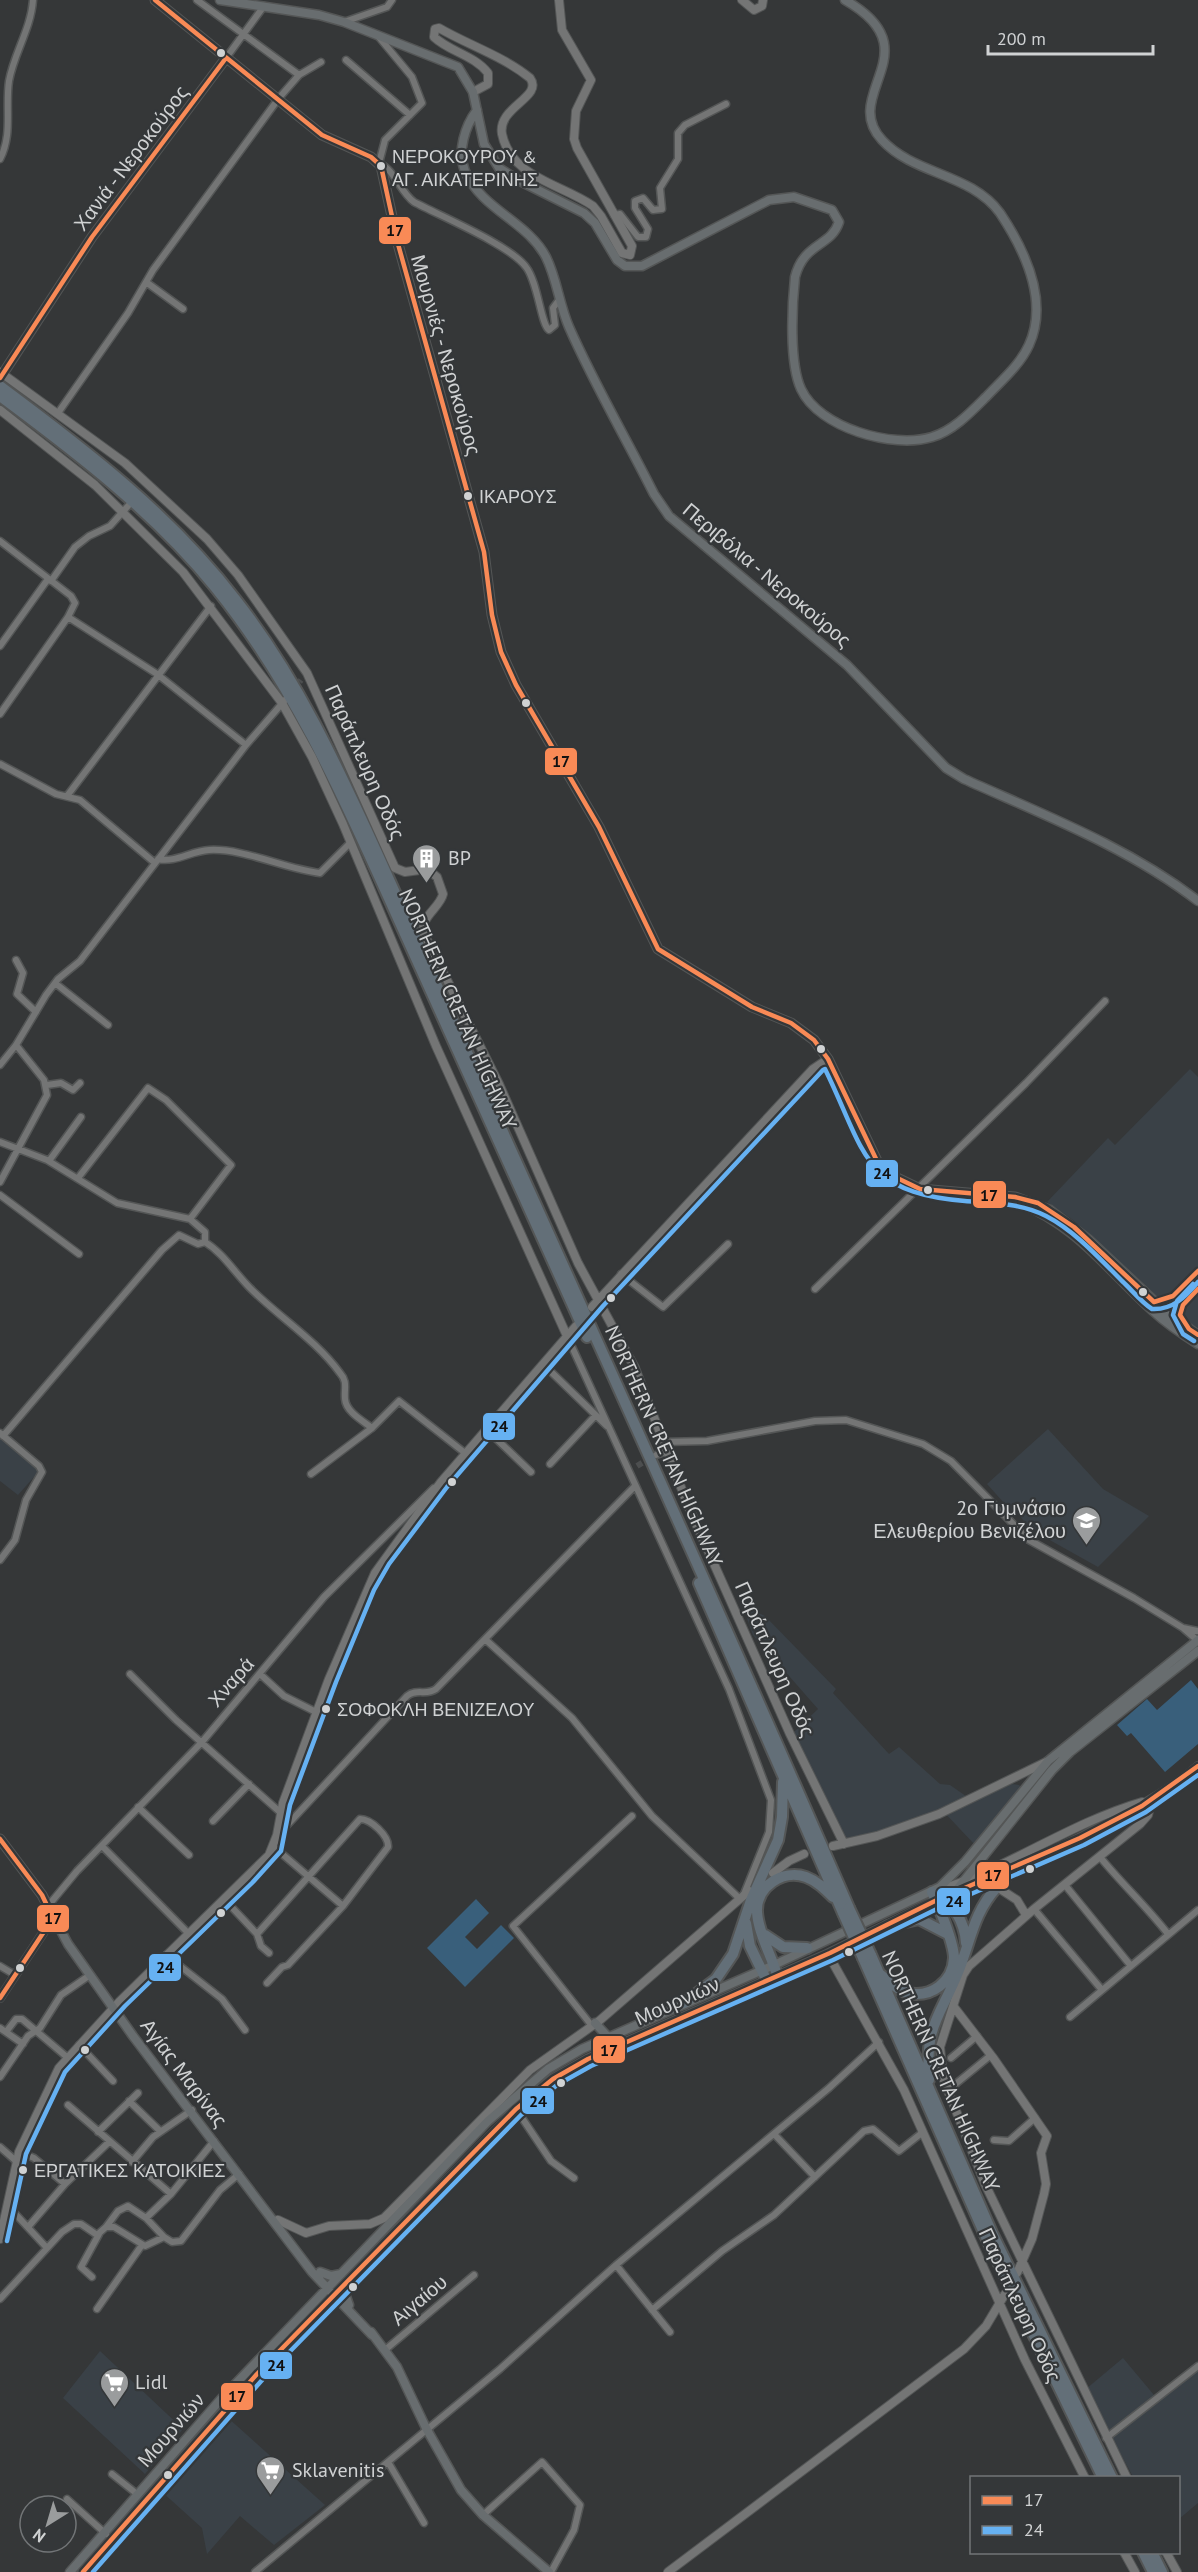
<svg xmlns="http://www.w3.org/2000/svg" width="1198" height="2572" viewBox="0 0 1198 2572" font-family="'PT Sans',sans-serif">
	<style>
		.built { fill: #3a4147 }
		.green { fill: #395f7b }
		.lines { fill: none; stroke-linecap: round; stroke-linejoin: round }
		.minor-tunnel { stroke: #4c4e4f; stroke-width: 6; stroke-dasharray: 6 3; stroke-linecap: butt }
		.minor-casing { stroke: #545656; stroke-width: 9 }
		.tertiary-casing { stroke: #545656; stroke-width: 10 }
		.secondary-casing { stroke: #545656; stroke-width: 11 }
		.motorway-casing { stroke: #545656; stroke-width: 14 }
		.minor { stroke: #747575; stroke-width: 6 }
		.tertiary { stroke: #747575; stroke-width: 8 }
		.secondary { stroke: #686d6f; stroke-width: 8 }
		.motorway { stroke: #636f78; stroke-width: 10 }
		.motorway-bridge-casing { stroke: #545656; stroke-width: 14; stroke-linecap: butt }
		.motorway-bridge { stroke: #636f78; stroke-width: 10 }
		.bus-1-casing { stroke: #343739; stroke-width: 9 }
		.bus-2-casing { stroke: #343739; stroke-width: 9 }
		.bus-1 { stroke: #f98a56; stroke-width: 4.5 }
		.bus-2 { stroke: #66b1f2; stroke-width: 4.5 }
		.bus-dot { fill: #d0d2d3; stroke: #343739; stroke-width: 2 }
		.labels { text-anchor: middle; dominant-baseline: central; stroke-width: 4.5; stroke-linejoin: round; paint-order: stroke }
		.bus-label { font-size: 18px; fill: #d0d2d3; stroke: #343739; text-anchor: start }
		.street-label { font-size: 20px; fill: #d0d2d3; stroke: #343739 }
		.poi-label { font-size: 20px; fill: #d0d2d3; stroke: #343739; text-anchor: start }
		.line-badge { stroke: #343739; stroke-width: 2 }
		.pale-badge-label { font-size: 16px; text-anchor: middle; font-weight: bold; fill: #111 }
	</style>
	<rect width="100%" height="100%" fill="#353738"/>
	<!-- built -->
	<path class="built" d="M1190 1069 1198 1077V1331L1183 1318 1186 1304 1175 1293 1161 1301 1155 1299 1073 1220 1047 1202 1108 1138 1115 1145Z
		M1048 1429 1103 1489 1149 1516 1098 1567 1030 1529 1016 1511 1013 1513 987 1484Z
		M0 1433 41 1469 18 1495 0 1481Z
		M742 1605 765 1616 836 1689 833 1693 889 1754 899 1747 940 1784 950 1785 973 1801 1012 1784 1019 1785 1022 1788 976 1846 942 1810 872 1835 846 1840 794 1732 818 1709 753 1635Z
		M100 2351 183 2429 145 2474 63 2398Z
		M1123 2358 1159 2401 1198 2370V2503L1179 2519 1178 2478 1133 2477 1086 2389Z
		M227 2417 325 2505 274 2545 240 2516 207 2554 202 2528 161 2491Z"/>
	<!-- green -->
	<path class="green" d="M1191 1680 1198 1689V1744L1165 1772 1131 1733 1127 1736 1117 1725 1147 1699 1157 1710Z
		M476 1899 489 1913 465 1937 477 1949 501 1925 514 1938 465 1987 427 1948Z"/>
	<g class="lines">
		<!-- minor-tunnel -->
		<path class="minor-tunnel" d="M294 689 301 680
			M637 1466 650 1458"/>
		<defs>
			<path id="minor" d="M197 0 299 75
				M344 22 387 7 392 0
				M378 36 412 77 422 103 385 140 379 163C395 170 400 192 414 202 440 216 510 245 526 267 538 282 541 325 549 330L555 325 553 308 559 300
				M226 58 264 6
				M346 60 410 115
				M0 159C13 134 5 108 9 81 14 53 31 29 33 0
				M614 215 620 214 638 237H646L648 229 635 208V201L643 198 653 210 662 209 660 188 678 159V133L685 125 726 104
				M146 282 183 309
				M58 413 128 313 153 270 279 98 299 75 321 62
				M0 541 71 596 75 603 68 617 0 714
				M51 581 75 547 89 536 110 526 128 506
				M68 617 157 674 246 745
				M0 646 48 579
				M0 764 56 794 80 800 155 863
				M67 796 211 606
				M158 859C175 863 191 851 209 850 243 848 285 869 320 873L351 842
				M16 960 23 973 17 994 36 1012
				M55 983 108 1025
				M0 1065 16 1045 46 995 58 979 80 961 246 745 286 699
				M47 1085 61 1083 73 1090 80 1083
				M0 1142 47 1160 117 1203 190 1219
				M49 1161 81 1117
				M0 1182 47 1095 44 1080 16 1045
				M0 1195 79 1254
				M205 1242C223 1253 235 1273 250 1288 279 1317 316 1340 340 1373 348 1382 344 1388 345 1399 346 1412 363 1421 372 1428L399 1401 465 1453
				M621 1274 663 1307 728 1244
				M815 1289 1026 1083 1105 1001
				M567 1336 729 1689 771 1800 769 1832 744 1894
				M543 1364 607 1426
				M486 1429 531 1472
				M0 1433 39 1466 42 1472 26 1500 15 1540 0 1560
				M3 1436 162 1250 179 1235 198 1244 205 1242V1232L190 1219 231 1165 166 1100 148 1088 78 1178
				M663 1442 707 1441 815 1421 846 1420 923 1444 951 1461 1029 1540 1134 1598 1183 1628 1198 1641
				M656 1455 666 1452
				M550 1464 595 1416
				M311 1474 372 1428
				M1183 1628 1198 1631
				M486 1640 572 1718 652 1816 739 1898
				M130 1674 176 1720 281 1813
				M260 1674 284 1696 318 1713
				M138 1807 189 1855
				M213 1821 249 1784
				M278 1835 407 1696C417 1688 426 1696 436 1689L635 1486
				M102 1846 189 1934
				M274 1847 343 1906
				M1100 1857C1122 1884 1147 1907 1168 1934
				M1065 1885 1131 1966
				M225 1900 257 1934 261 1946 269 1953
				M48 1906 77 1871 202 1742 324 1597 434 1488
				M1034 1909 1102 1990
				M257 1934 360 1819C371 1819 389 1836 388 1847L343 1906 288 1965 282 1967 267 1983
				M166 1955 222 1999 245 2030
				M0 1966 15 1975
				M1070 2017 1198 1910
				M592 2026 513 1926 632 1816
				M0 2028 23 2044
				M6 2032 16 2019H22L68 2058
				M79 2045 113 2081
				M951 2058 977 2036
				M0 2077 28 2036 40 2028 61 1995 90 1975
				M947 2091 991 2055
				M129 2101 160 2131
				M68 2105 171 2194
				M516 2109 551 2161 574 2178
				M98 2132 138 2093
				M774 2134 815 2177
				M994 2140 1009 2141 1035 2118
				M0 2147 16 2161
				M19 2152 34 2158 65 2184
				M132 2162 153 2137 192 2110
				M8 2206 47 2248
				M146 2218 171 2194 214 2141
				M28 2227 65 2184 109 2142
				M106 2227 118 2211 128 2206 146 2218 164 2237
				M616 2265 670 2332
				M92 2277 81 2267 99 2234
				M0 2299 62 2232 74 2224H81L97 2235 106 2227H114L145 2246 164 2237 172 2242 181 2241 220 2190 239 2174
				M97 2309 142 2245
				M652 2310 722 2251 774 2215 864 2131 873 2129 899 2151 923 2132
				M385 2350 474 2275
				M1106 2438 1198 2366
				M388 2462 424 2523
				M112 2474 137 2494
				M67 2499 106 2534
				M483 2515 542 2462 580 2505 574 2530 551 2572
				M255 2572 500 2369 616 2265 829 2088 879 2042"/>
			<path id="tertiary" d="M742 0 754 10 762 6 763 0
				M473 92 488 84V73C474 55 450 52 434 37L435 29 439 28C468 45 503 56 530 78 544 97 497 107 502 134 511 178 562 184 593 206L601 216 622 253 630 255 632 246 577 148 574 139 576 111 591 80 562 30 559 0
				M0 372 125 463 207 539 238 575 307 673 395 868 405 872 427 869 437 877 443 894C440 908 419 917 424 934L499 1084 578 1263 635 1368 689 1508 790 1734 844 1844
				M0 410 95 485 183 572 282 703 312 757 343 824 436 1046 567 1336
				M592 1307 813 1069 828 1059
				M833 1846 877 1836 939 1814 1046 1762
				M1016 1871 997 1887 1017 1900 1026 1915
				M773 1873 789 1861 804 1854
				M936 1891C1007 1869 1070 1823 1142 1802
				M955 1892C999 1877 1040 1857 1081 1837 1123 1816 1162 1796 1198 1766
				M828 1954 904 2090 1025 2360 1085 2478
				M0 1998 53 1918
				M954 2007 994 2059 1047 2136 1041 2153 1046 2184 1044 2194 1032 2239 1017 2273
				M278 2220 306 2233 329 2226 370 2224 384 2218 530 2070 599 2021 749 1891
				M0 2239 19 2152 59 2068 120 2001 269 1855 277 1835 283 1803 329 1679 375 1573 441 1482 576 1326
				M1127 2478 985 2184 943 2078 940 2047 963 1975 969 1966 1034 1909 1140 1824 1148 1815 1152 1799
				M1124 2552 1135 2572
				M1166 2552 1177 2572
				M668 2572 964 2349 986 2326 1005 2294"/>
			<path id="secondary" d="M155 0 322 135 371 157 381 166 398 244 484 552 492 615 501 652 516 685 599 827 658 949 752 1007 791 1023 814 1040 828 1059 877 1161 895 1177 920 1189 1015 1197 1050 1210 1088 1239 1166 1312 1198 1335
				M220 0 319 15 344 22 458 67 473 92 484 144 499 168 518 180 584 213 595 223 617 260 625 266H642L769 200 794 197 832 210 839 222C831 247 804 242 795 277 792 305 789 363 801 389 819 428 893 449 932 437 953 431 971 412 986 397 1001 381 1020 365 1029 345 1049 301 1024 249 1000 213 971 173 914 175 882 140 839 94 934 51 845 0
				M477 110C465 126 457 151 465 171 481 209 528 222 546 257 557 279 559 304 569 327 594 384 626 438 654 494L669 516 847 665 946 768 964 779C1044 815 1128 847 1198 901
				M6 369 92 237 226 58
				M1021 1204C1074 1223 1112 1274 1153 1311 1167 1324 1182 1334 1198 1344
				M0 1839 42 1895 68 1944 133 2036 312 2272 372 2335
				M595 2023 608 2037
				M320 2272 331 2276 341 2274
				M348 2282 345 2294 349 2305
				M371 2332 397 2367 426 2428 461 2490 483 2515 549 2572
				M70 2572 221 2399 488 2121 548 2069 582 2049 774 1965 940 1887 965 1862 1048 1761 1198 1640
				M83 2572 257 2374 529 2097 553 2079 588 2059 828 1954 955 1892 1052 1770 1070 1752 1198 1651"/>
			<path id="motorway" d="M0 386C86 450 170 514 236 600 297 678 337 765 378 855 412 930 446 1006 480 1081 604 1356 729 1631 849 1908
				M0 396C78 454 154 512 215 587 300 692 350 813 405 934 465 1069 526 1203 587 1337
				M699 1583 843 1913
				M932 1892C952 1898 965 1923 966 1943
				M954 1909 955 1892
				M746 1923 750 1946 766 1979
				M888 1926 919 1919 946 1933
				M765 1935 783 1947 807 1948
				M871 1955 992 2233 1112 2478
				M863 1958 985 2235 1103 2478
				M777 1975C771 1955 758 1932 757 1912 756 1886 783 1869 806 1877 817 1881 825 1889 833 1897
				M881 1975C889 1982 898 1990 908 1993 931 1998 953 1982 954 1958 954 1944 939 1906 932 1892
				M684 2003 716 1979 733 1954 751 1900 778 1840 782 1817 783 1782
				M929 2080C925 2023 940 2018 959 1970 971 1939 974 1912 997 1887
				M1143 2552 1153 2572
				M1152 2552 1162 2572"/>
		</defs>
		<!-- minor casing -->
		<use href="#minor" class="minor-casing"/>
		<!-- tertiary casing -->
		<use href="#tertiary" class="tertiary-casing"/>
		<!-- secondary casing -->
		<use href="#secondary" class="secondary-casing"/>
		<!-- motorway casing -->
		<use href="#motorway" class="motorway-casing"/>
		<!-- minor -->
		<use href="#minor" class="minor"/>
		<!-- tertiary -->
		<use href="#tertiary" class="tertiary"/>
		<!-- secondary -->
		<use href="#secondary" class="secondary"/>
		<!-- motorway -->
		<use href="#motorway" class="motorway"/>
		<defs>
			<path id="motorway-bridge" d="M849 1908 871 1955
				M843 1913 863 1958"/>
		</defs>
		<!-- motorway-bridge casing -->
		<use href="#motorway-bridge" class="motorway-bridge-casing"/>
		<!-- motorway-bridge -->
		<use href="#motorway-bridge" class="motorway-bridge"/>
		<defs>
			<path id="bus-1" d="M155 0 322 135 371 157 381 166 398 244 484 552 492 615 501 652 516 685 599 827 658 949 752 1007 791 1023 814 1040 828 1059 877 1161 895 1177 920 1189 1015 1197 1038 1203 1074 1227 1154 1302 1173 1296 1198 1271
				M0 378 92 237 226 58
				M1198 1289 1183 1305 1180 1315 1189 1329 1198 1335
				M0 1839 42 1895 53 1918 0 1998
				M83 2572 257 2374 516 2109 553 2079 588 2059 830 1953 937 1900 1080 1838 1142 1806 1198 1766"/>
			<path id="bus-2" d="M1193 1284 1177 1301 1173 1315 1183 1334 1194 1341
				M7 2241 26 2154 65 2072 125 2006 252 1883 281 1851 290 1805 336 1682 374 1590 389 1564 447 1487 603 1306 823 1070 825 1069C865 1150 861 1193 965 1201 992 1203 1021 1203 1046 1216 1075 1231 1099 1258 1122 1281 1132 1290 1141 1302 1152 1309 1173 1310 1185 1297 1198 1282
				M93 2572 263 2379 521 2115 557 2085 591 2066 833 1960 941 1907 1084 1845 1146 1812 1198 1775"/>
		</defs>
		<!-- bus-1 casing -->
		<use href="#bus-1" class="bus-1-casing"/>
		<!-- bus-2 casing -->
		<use href="#bus-2" class="bus-2-casing"/>
		<!-- bus-1 -->
		<use href="#bus-1" class="bus-1"/>
		<!-- bus-2 -->
		<use href="#bus-2" class="bus-2"/>
	</g>
	<!-- icons -->
	<defs>
		<symbol id="building-pin" viewBox="-11 -11 22 30"><path d="M0 17L-7.5 6A9.5 9.5 0 1 1 7.5 6Z" fill="#9a9c9d" stroke="#343739"/><path d="M-4-6H4V6H1V3H-1V6H-4ZM-2.5-4.3h1.7v1.8h-1.7ZM.8-4.3h1.7v1.8H.8ZM-2.5-1h1.7V.8h-1.7ZM.8-1h1.7V.8H.8Z" fill="#fff"/></symbol>
		<symbol id="school-pin" viewBox="-11 -11 22 30"><path d="M0 17L-7.5 6A9.5 9.5 0 1 1 7.5 6Z" fill="#9a9c9d" stroke="#343739"/><path d="M0-5L7-2L0 1L-7-2ZM-4 1L0 2.5L4 1V4Q0 6-4 4Z" fill="#fff"/></symbol>
		<symbol id="supermarket-pin" viewBox="-11 -11 22 30"><path d="M0 17L-7.5 6A9.5 9.5 0 1 1 7.5 6Z" fill="#9a9c9d" stroke="#343739"/><path d="M-6-5.5h2.5l.6 2H6L4.5 2H-2.5L-4.4-4H-6ZM-1.5 3.2a1.3 1.3 0 1 0 .1 0ZM3 3.2a1.3 1.3 0 1 0 .1 0Z" fill="#fff"/></symbol>
	</defs>
	<g fill-rule="evenodd">
		<use href="#building-pin" x="410" y="842" width="33" height="45"/>
		<use href="#school-pin" x="1070" y="1504" width="33" height="45"/>
		<use href="#supermarket-pin" x="98" y="2366" width="33" height="45"/>
		<use href="#supermarket-pin" x="254" y="2454" width="33" height="45"/>
	</g>
	<!-- markers -->
	<g class="bus-dot">
		<circle cx="221" cy="53" r="5"/>
		<circle cx="381" cy="166" r="5"/>
		<circle cx="468" cy="496" r="5"/>
		<circle cx="526" cy="703" r="5"/>
		<circle cx="821" cy="1049" r="5"/>
		<circle cx="928" cy="1190" r="5"/>
		<circle cx="1143" cy="1292" r="5"/>
		<circle cx="611" cy="1298" r="5"/>
		<circle cx="452" cy="1482" r="5"/>
		<circle cx="326" cy="1709" r="5"/>
		<circle cx="1030" cy="1869" r="5"/>
		<circle cx="221" cy="1913" r="5"/>
		<circle cx="849" cy="1952" r="5"/>
		<circle cx="20" cy="1968" r="5"/>
		<circle cx="85" cy="2050" r="5"/>
		<circle cx="561" cy="2083" r="5"/>
		<circle cx="23" cy="2170" r="5"/>
		<circle cx="353" cy="2287" r="5"/>
		<circle cx="168" cy="2475" r="5"/>
	</g>
	<g class="labels">
		<!-- bus labels -->
		<g class="bus-label">
			<text x="392" y="156">ΝΕΡΟΚΟΥΡΟΥ &amp;<tspan x="392" dy="23">ΑΓ. ΑΙΚΑΤΕΡΙΝΗΣ</tspan></text>
			<text x="479" y="496">ΙΚΑΡΟΥΣ</text>
			<text x="337" y="1709">ΣΟΦΟΚΛΗ ΒΕΝΙΖΕΛΟΥ</text>
			<text x="34" y="2170">ΕΡΓΑΤΙΚΕΣ ΚΑΤΟΙΚΙΕΣ</text>
		</g>
		<!-- street labels -->
		<g class="street-label">
			<text transform="translate(131 158) rotate(-53)">Χανιά - Νεροκούρος</text>
			<text transform="translate(446 355) rotate(74)">Μουρνιές - Νεροκούρος</text>
			<text transform="translate(767 575) rotate(40)">Περιβόλια - Νεροκούρος</text>
			<text transform="translate(365 762) rotate(66)">Παράπλευρη Οδός</text>
			<text transform="translate(458 1009) rotate(66)">NORTHERN CRETAN HIGHWAY</text>
			<text transform="translate(664 1446) rotate(66)">NORTHERN CRETAN HIGHWAY</text>
			<text transform="translate(775 1659) rotate(66)">Παράπλευρη Οδός</text>
			<text transform="translate(231 1682) rotate(-49)">Χναρά</text>
			<text transform="translate(677 2001) rotate(-24)">Μουρνιών</text>
			<text transform="translate(941 2071) rotate(66)">NORTHERN CRETAN HIGHWAY</text>
			<text transform="translate(184 2073) rotate(53)">Αγίας Μαρίνας</text>
			<text transform="translate(419 2300) rotate(-40)">Αιγαίου</text>
			<text transform="translate(1020 2305) rotate(65)">Παράπλευρη Οδός</text>
			<text transform="translate(171 2430) rotate(-49)">Μουρνιών</text>
		</g>
		<!-- poi labels -->
		<g class="poi-label">
			<text x="448" y="858">BP</text>
			<text x="1066" y="1508" text-anchor="end">2ο Γυμνάσιο<tspan x="1066" dy="23">Ελευθερίου Βενιζέλου</tspan></text>
			<text x="135" y="2382">Lidl</text>
			<text x="292" y="2470">Sklavenitis</text>
		</g>
	</g>
	<g class="line-badge">
		<rect x="378" y="216" width="34" height="29" rx="6" fill="#f98a56"/>
		<rect x="544" y="747" width="34" height="29" rx="6" fill="#f98a56"/>
		<rect x="865" y="1159" width="34" height="29" rx="6" fill="#66b1f2"/>
		<rect x="972" y="1180" width="35" height="29" rx="6" fill="#f98a56"/>
		<rect x="482" y="1412" width="34" height="29" rx="6" fill="#66b1f2"/>
		<rect x="976" y="1861" width="34" height="29" rx="6" fill="#f98a56"/>
		<rect x="936" y="1887" width="35" height="29" rx="6" fill="#66b1f2"/>
		<rect x="36" y="1904" width="34" height="29" rx="6" fill="#f98a56"/>
		<rect x="148" y="1953" width="34" height="29" rx="6" fill="#66b1f2"/>
		<rect x="592" y="2035" width="34" height="29" rx="6" fill="#f98a56"/>
		<rect x="521" y="2087" width="34" height="28" rx="6" fill="#66b1f2"/>
		<rect x="259" y="2351" width="34" height="29" rx="6" fill="#66b1f2"/>
		<rect x="220" y="2382" width="34" height="29" rx="6" fill="#f98a56"/>
	</g>
	<g class="pale-badge-label">
		<text x="395" y="236">17</text>
		<text x="561" y="767">17</text>
		<text x="882" y="1179">24</text>
		<text x="989" y="1201">17</text>
		<text x="499" y="1432">24</text>
		<text x="993" y="1881">17</text>
		<text x="954" y="1907">24</text>
		<text x="53" y="1924">17</text>
		<text x="165" y="1973">24</text>
		<text x="609" y="2056">17</text>
		<text x="538" y="2107">24</text>
		<text x="276" y="2371">24</text>
		<text x="237" y="2402">17</text>
	</g>
	<!-- legend -->
	<rect x="970" y="2476" width="210" height="78" fill="#343739" stroke="#727577" stroke-width="1.5"/>
	<rect x="982" y="2496" width="30" height="9" fill="#f98a56" stroke="#727577" stroke-width="1.5"/>
	<text x="1024" y="2506" font-size="18" fill="#d0d2d3">17</text>
	<rect x="982" y="2526" width="30" height="9" fill="#66b1f2" stroke="#727577" stroke-width="1.5"/>
	<text x="1024" y="2536" font-size="18" fill="#d0d2d3">24</text>
	<!-- north arrow -->
	<g transform="translate(48 2524) rotate(217)"><circle r="28" fill="#343739" stroke="#727577" stroke-width="1.5"/>
	<path d="M0-4.5L10 22L0 15L-10 22Z" fill="#9a9c9d"/>
	<text y="-9" font-size="16" font-weight="bold" text-anchor="middle" fill="#d0d2d3">N</text>
	</g>
	<!-- scale -->
	<path d="M988 45v9h165v-9" fill="none" stroke="#d0d2d3" stroke-width="3"/>
	<text x="997" y="45" font-size="18" fill="#d0d2d3" stroke="#343739" stroke-width="4.5" paint-order="stroke">200 m</text>
</svg>
